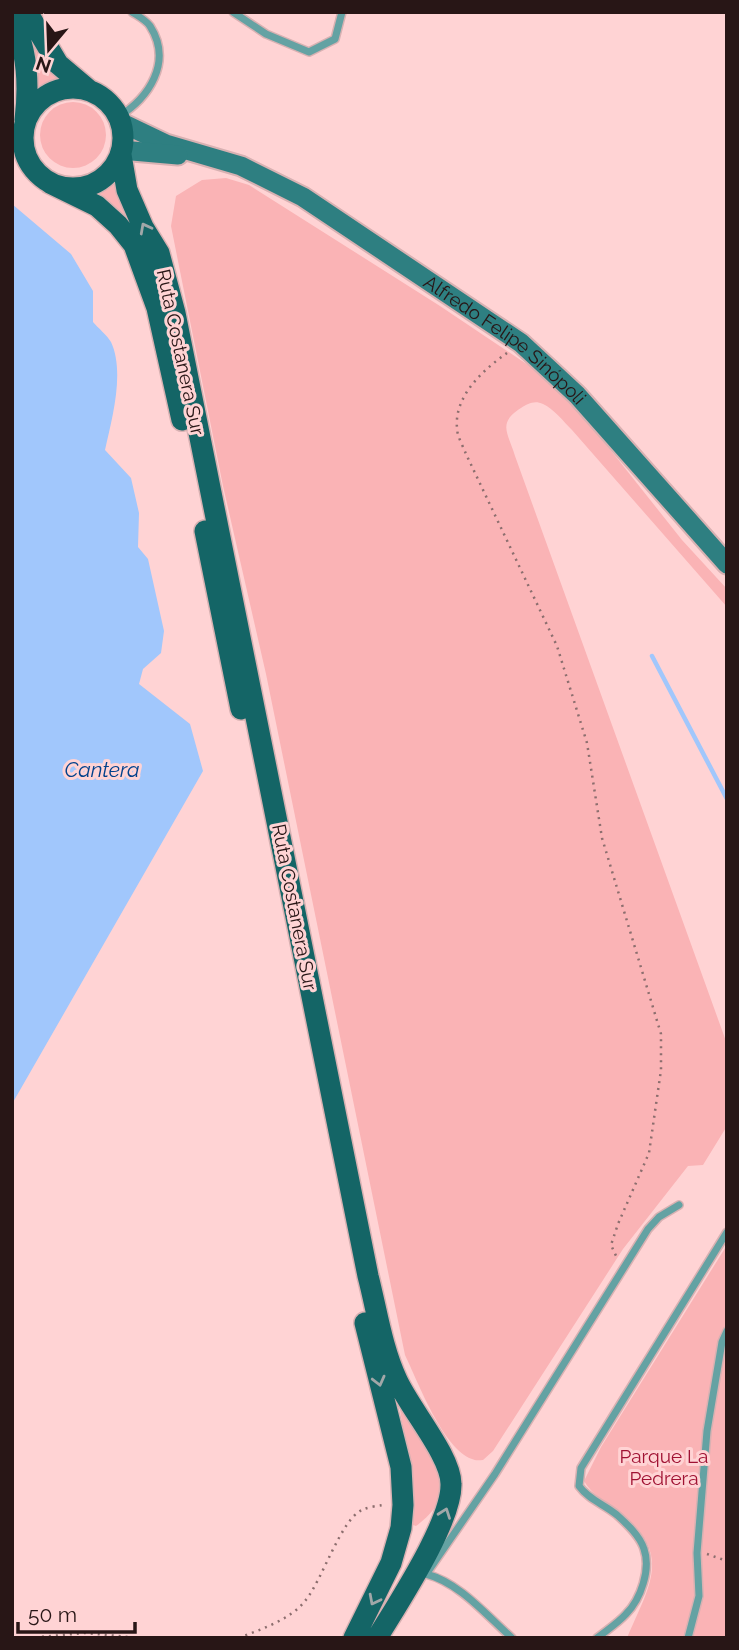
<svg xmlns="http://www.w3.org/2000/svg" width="739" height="1650" viewBox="0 0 739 1650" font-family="Raleway,sans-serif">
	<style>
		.green { fill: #fab3b5 }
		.water { fill: #a1c7fc }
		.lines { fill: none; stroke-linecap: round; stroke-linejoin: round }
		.stream { stroke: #a1c7fc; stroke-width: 4.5 }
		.lane-casing { stroke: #d8b1b2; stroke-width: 10 }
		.secondary-casing { stroke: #d8b1b2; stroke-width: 23 }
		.primary-casing { stroke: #d8b1b2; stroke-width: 24 }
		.path { stroke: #8c6e6e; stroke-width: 2.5; stroke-dasharray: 2 5; stroke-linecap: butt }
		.lane { stroke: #64a2a3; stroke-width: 7 }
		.secondary { stroke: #2e7f81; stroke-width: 19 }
		.primary { stroke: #146566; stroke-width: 21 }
		.oneway { stroke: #a1a7a8 }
		.labels { text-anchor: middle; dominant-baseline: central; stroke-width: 6; stroke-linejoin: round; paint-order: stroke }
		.street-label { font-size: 19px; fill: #281616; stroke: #ffd3d4 }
		.park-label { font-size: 19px; fill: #a01233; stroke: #ffd3d4 }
		.water-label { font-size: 21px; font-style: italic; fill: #00418c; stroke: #ffd3d4 }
	</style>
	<rect width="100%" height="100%" fill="#ffd3d4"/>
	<!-- green -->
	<path class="green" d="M20 12 72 85 46 89 35 95Z
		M40 135a33 33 0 1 1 66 0a33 33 0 1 1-66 0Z
		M121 172 126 201 162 272 379 1331C385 1351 390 1374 399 1393 411 1415 443 1456 446 1477 448 1496 430 1516 416 1526L407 1523 414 1494 400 1410 373 1323 160 281 143 245 127 224 92 195C105 190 114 186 121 172Z
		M226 178 249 185 440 306 537 371 578 409 682 540 727 589V607L572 430C564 422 553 408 543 404 534 400 528 404 521 408 497 423 508 433 515 456L727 1044V1126L703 1165 688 1166 623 1249 493 1451 483 1460C479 1460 476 1461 472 1459 443 1449 418 1382 405 1355L266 674 223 486 171 226 176 196 202 180Z
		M727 1245V1638H627C648 1588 674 1554 620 1513 607 1503 592 1495 584 1481L601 1447Z"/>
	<!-- water -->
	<path class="water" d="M12 204 71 254 93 291V322C98 328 107 335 111 342 125 372 112 419 105 450L131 478 139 513 138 547 148 559 164 631 161 653 143 669 139 684 190 724 203 771 12 1104Z"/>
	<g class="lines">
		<!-- stream -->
		<path class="stream" d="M652 656 727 799"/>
		<defs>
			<path id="lane" d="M233 12 266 34 309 52 335 39 342 12
				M118 117C149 98 173 62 150 26 146 20 138 16 132 12
				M427 1573 495 1474 648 1229 659 1217 679 1205
				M426 1574C460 1583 486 1615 512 1638
				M597 1638C607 1630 618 1623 626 1614 641 1599 651 1569 644 1549 640 1536 627 1524 617 1515 604 1504 589 1500 579 1486L581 1468 727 1232
				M688 1638 699 1596 697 1553 707 1431 722 1342 727 1331"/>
			<g id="secondary">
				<path id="s1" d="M120 122 166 144 241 166 303 197 521 343 577 395 727 564"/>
				<path d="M121 150 178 155"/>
			</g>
			<path id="primary" d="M27 12 58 64 90 91
				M12 20C28 50 29 87 25 120
				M23 138a50 50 0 1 1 100 0a50 50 0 1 1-100 0Z
				M121 155 127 190 143 227 159 253 175 313 368 1276C377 1311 382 1348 397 1380 410 1409 451 1456 451 1484 452 1522 398 1603 377 1638
				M50 183 97 206 118 225 134 245 157 308 182 420
				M205 531 241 709
				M354 1638 391 1563 401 1528 403 1505 401 1467 365 1323"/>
		</defs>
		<!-- lane casing -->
		<use href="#lane" class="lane-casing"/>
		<!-- secondary casing -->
		<use href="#secondary" class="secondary-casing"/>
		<!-- primary casing -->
		<use href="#primary" class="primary-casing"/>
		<!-- path -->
		<path class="path" d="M507 353C483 370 454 396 457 428 457 436 463 446 466 454L557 646 587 743 602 838 661 1034V1070L649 1153 618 1224 611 1245 617 1258
			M707 1554 727 1561
			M28 1638 85 1633 140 1638
			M239 1638C261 1629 290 1620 305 1601 322 1581 341 1519 362 1510 368 1507 377 1506 383 1505"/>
		<!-- lane -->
		<use href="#lane" class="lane"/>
		<!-- secondary -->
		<use href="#secondary" class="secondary"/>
		<!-- primary -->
		<use href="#primary" class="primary"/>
	</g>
	<!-- one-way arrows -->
	<defs><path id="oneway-chevron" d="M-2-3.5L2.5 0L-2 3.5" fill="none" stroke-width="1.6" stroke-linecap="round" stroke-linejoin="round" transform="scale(1.75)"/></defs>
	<g class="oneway">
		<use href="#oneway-chevron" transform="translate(145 228) rotate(-118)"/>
		<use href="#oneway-chevron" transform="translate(379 1381) rotate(76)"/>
		<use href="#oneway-chevron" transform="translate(445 1513) rotate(-70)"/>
		<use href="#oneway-chevron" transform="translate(374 1600) rotate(117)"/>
	</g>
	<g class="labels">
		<!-- street labels -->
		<g class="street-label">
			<text stroke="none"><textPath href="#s1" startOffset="446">Alfredo Felipe Sinópoli</textPath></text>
			<text transform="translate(181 352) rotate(78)">Ruta Costanera Sur</text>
			<text transform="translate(295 907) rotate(79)">Ruta Costanera Sur</text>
		</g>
		<!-- park labels -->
		<g class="park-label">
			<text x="664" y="1456">Parque La<tspan x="664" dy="22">Pedrera</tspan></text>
		</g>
		<!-- water labels -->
		<g class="water-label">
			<text x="102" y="769">Cantera</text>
		</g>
	</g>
	<!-- border -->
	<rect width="739" height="1650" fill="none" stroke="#281616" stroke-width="28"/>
	<!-- north arrow -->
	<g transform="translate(49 49) rotate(199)" stroke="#ffd3d4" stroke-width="5" paint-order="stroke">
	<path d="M0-5L12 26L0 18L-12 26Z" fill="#281616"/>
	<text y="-10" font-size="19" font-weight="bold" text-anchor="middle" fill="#281616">N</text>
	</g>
	<!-- scale -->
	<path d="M18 1622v10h117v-10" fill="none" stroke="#281616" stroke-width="3.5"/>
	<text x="28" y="1622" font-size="21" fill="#281616" stroke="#ffd3d4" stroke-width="5" paint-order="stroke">50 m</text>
</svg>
